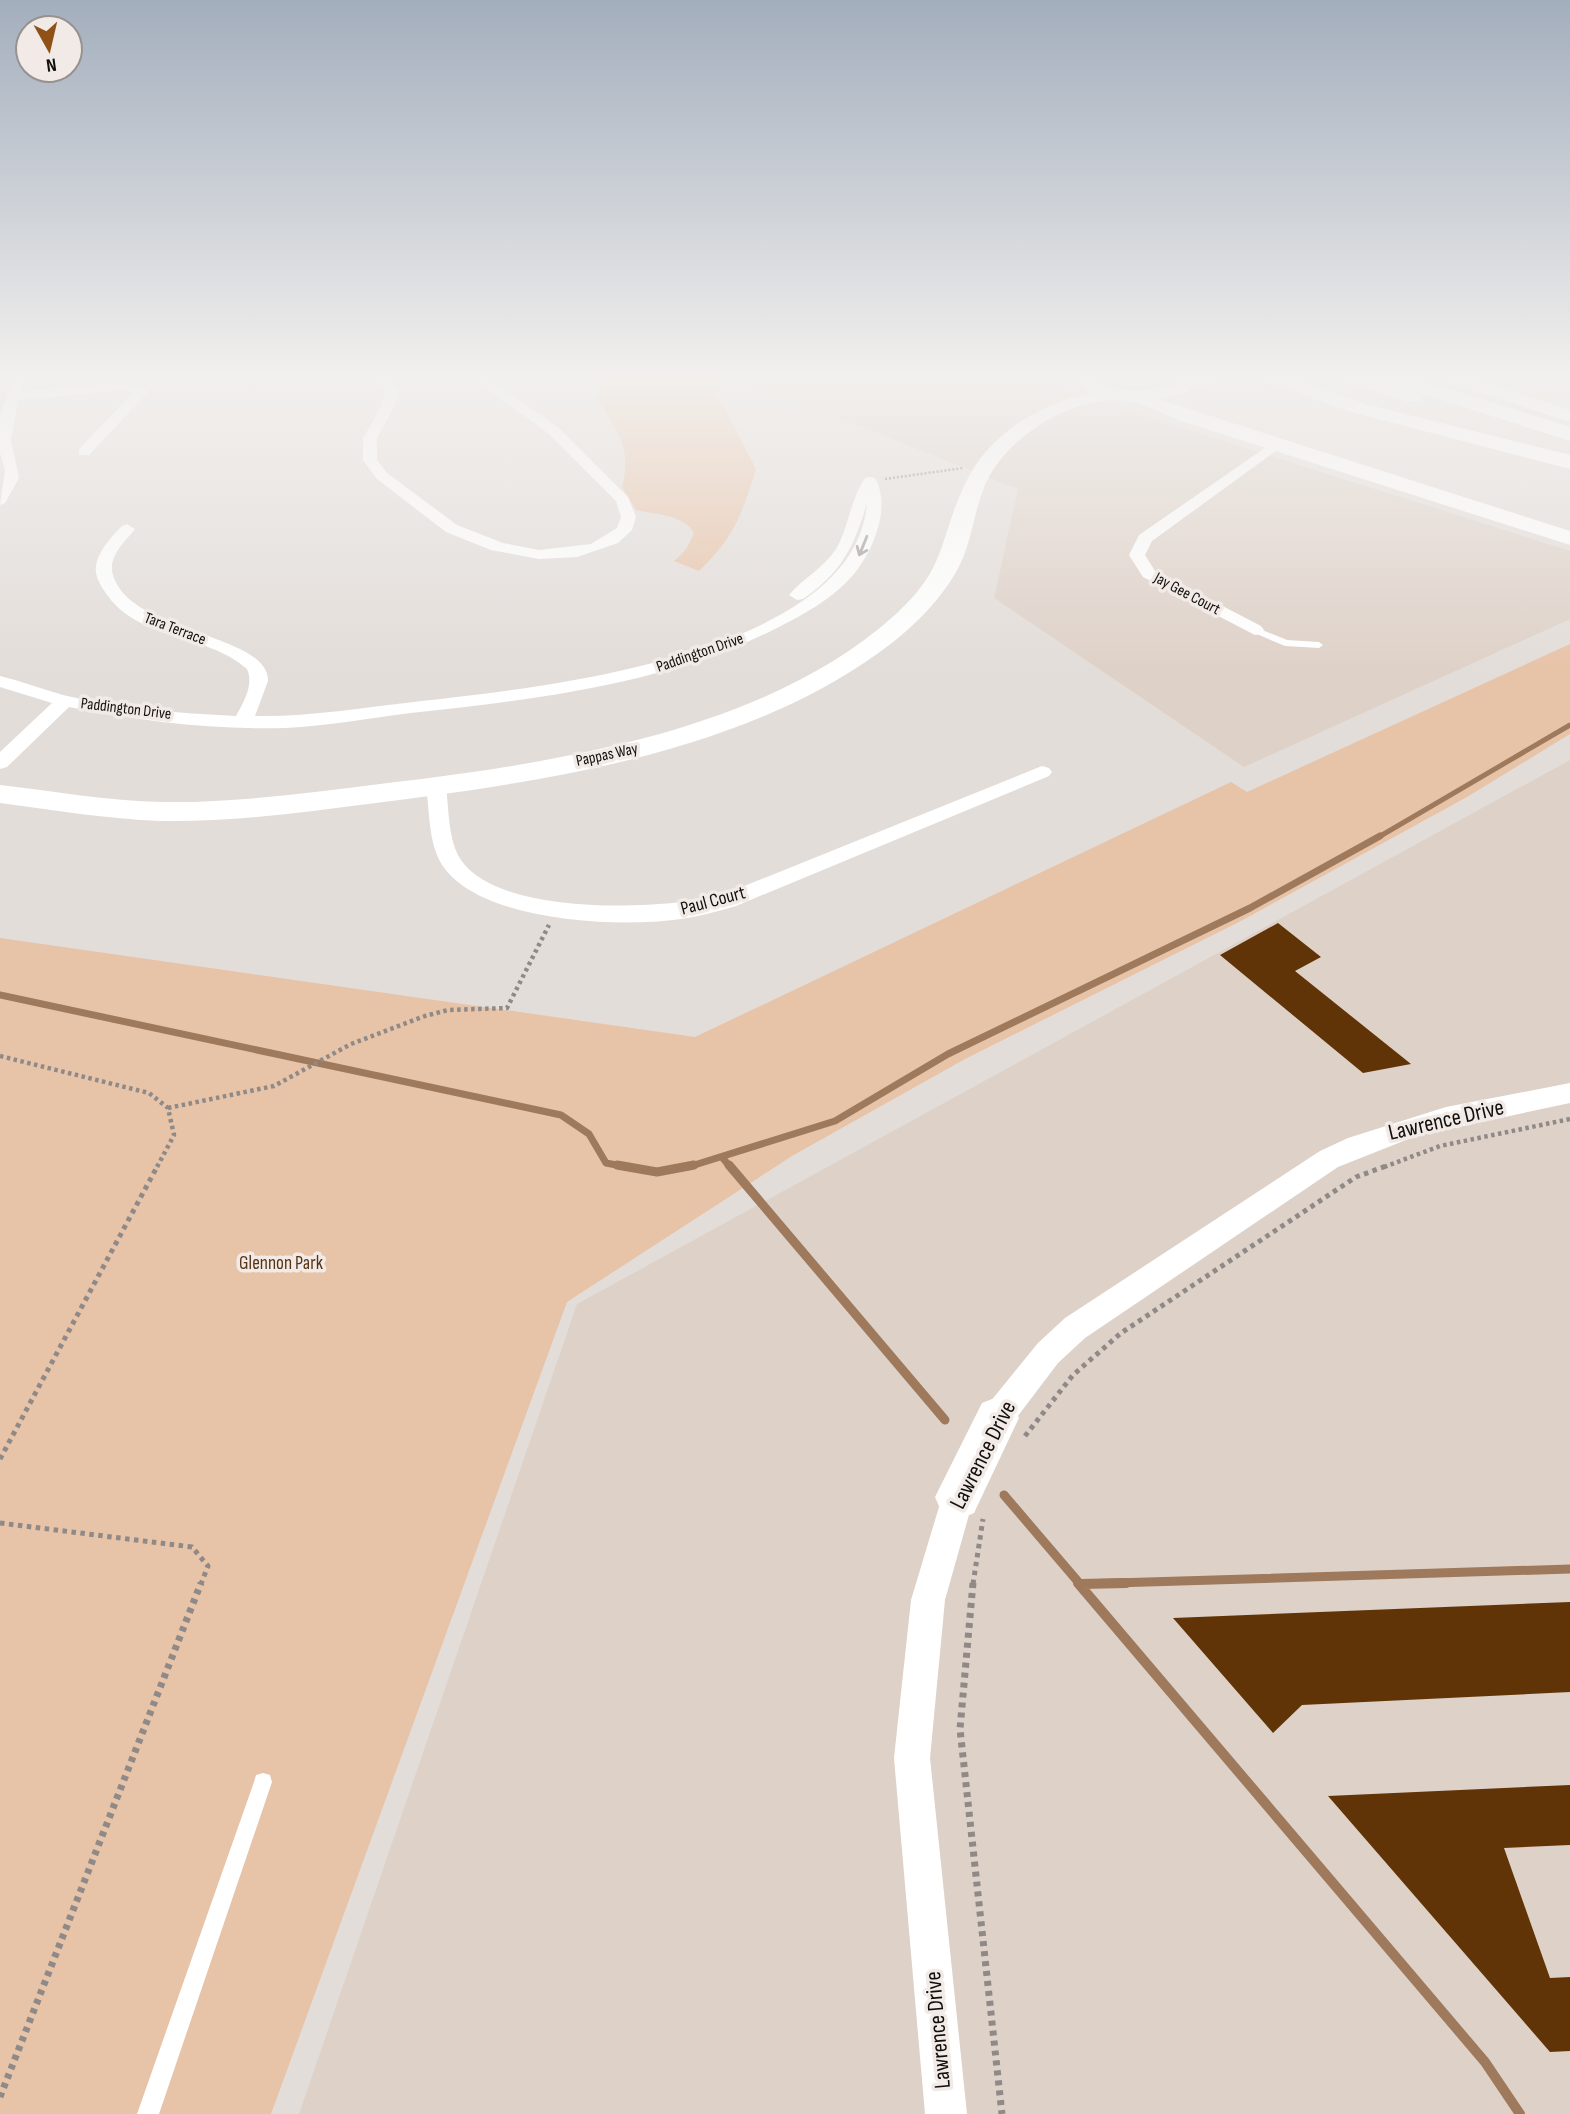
<svg xmlns="http://www.w3.org/2000/svg" width="1570" height="2114" viewBox="0 0 1570 2114" font-family="'Sofia Sans Condensed',sans-serif">
	<style>
		.built { fill: #ded1c8 }
		.green { fill: #e7c3a8 }
		.lines { fill: none; stroke-linecap: round; stroke-linejoin: round }
		.stream-far3 { stroke: #9f795b; stroke-width: 5 }
		.stream-far2 { stroke: #9f795b; stroke-width: 7 }
		.stream-far1 { stroke: #9f795b; stroke-width: 9 }
		.stream { stroke: #9f795b; stroke-width: 10 }
		.building { fill: #613407 }
		.path-far3 { stroke: #8f8a87; stroke-width: 2.5; stroke-dasharray: 2 2; stroke-linecap: butt }
		.path-far2 { stroke: #8f8a87; stroke-width: 4.5; stroke-dasharray: 3.5 3.5; stroke-linecap: butt }
		.path-far1 { stroke: #8f8a87; stroke-width: 5; stroke-dasharray: 4.5 4.5; stroke-linecap: butt }
		.path { stroke: #8f8a87; stroke-width: 7; stroke-dasharray: 5 5; stroke-linecap: butt }
		.lane { fill: #fff; fill-rule: evenodd }
		.street { fill: #fff; fill-rule: evenodd }
		.secondary { fill: #fff; fill-rule: evenodd }
		.highway { fill: #fff; fill-rule: evenodd }
		.oneway { stroke: #a09f9e }
		.labels { text-anchor: middle; dominant-baseline: central; stroke-width: 7; stroke-linejoin: round; paint-order: stroke }
		.far-street-label { font-size: 16px; fill: #110f0d; stroke: #f1eae6 }
		.street-label { font-size: 19px; fill: #110f0d; stroke: #f1eae6 }
		.park-label { font-size: 19px; fill: #573314; stroke: #f1eae6 }
		.near-street-label { font-size: 23px; fill: #110f0d; stroke: #f1eae6 }
	</style>
	<rect width="100%" height="100%" fill="#e3ddd9"/>
	<!-- built -->
	<path class="built" d="M727 374H1013L1570 551V619L1244 767 994 598 1018 489Z
		M1570 760V2114H299L577 1304Z"/>
	<!-- green -->
	<path class="green" d="M592 374 729 375 714 387 756 469C741 516 735 536 699 571L674 561C684 553 689 546 694 533 685 515 654 514 636 510L622 487C632 448 618 431 597 399L601 390Z
		M1570 644V734L1467 797 1239 922 965 1059 792 1156 567 1302 271 2114H0V938L695 1037 1231 782 1247 792Z"/>
	<g class="lines">
		<!-- stream-far3 -->
		<path class="stream-far3" d="M1377 838 1570 725"/>
		<!-- stream-far2 -->
		<path class="stream-far2" d="M0 995 561 1115 589 1134 606 1163 627 1167
			M722 1157 730 1167
			M688 1167 835 1121 948 1054 1250 908 1380 836"/>
		<!-- stream-far1 -->
		<path class="stream-far1" d="M617 1165 657 1172 694 1165
			M729 1165 945 1420
			M1004 1495 1080 1584
			M1081 1584 1570 1569"/>
		<!-- stream -->
		<path class="stream" d="M1078 1583 1485 2062 1520 2114
			M1081 1584 1126 1583"/>
	</g>
	<!-- building -->
	<path class="building" d="M1278 923 1321 957 1295 971 1411 1064 1363 1073 1220 955Z
		M1570 1602V1692L1302 1705 1273 1733 1173 1618Z
		M1570 1785V1845L1504 1848 1550 1978 1570 1977V2051L1550 2052 1328 1796Z"/>
	<g class="lines">
		<!-- path-far3 -->
		<path class="path-far3" d="M885 479 963 468"/>
		<!-- path-far2 -->
		<path class="path-far2" d="M0 1056 149 1093 168 1108 174 1135 157 1167
			M168 1108 274 1086 351 1044 425 1016 448 1010 507 1008 549 925
			M1384 1167 1440 1146 1570 1119"/>
		<!-- path-far1 -->
		<path class="path-far1" d="M1025 1436 1073 1375 1121 1333 1356 1177 1389 1165
			M0 1459 158 1165
			M0 1523 192 1547 208 1566 201 1584
			M973 1584 983 1519"/>
		<!-- path -->
		<path class="path" d="M973 1583 960 1729 1002 2114
			M0 2097 201 1583"/>
		<!-- lane -->
		<path class="lane" d="M1255 627 1287 640 1319 642 1323 645 1319 648 1285 646 1252 632 1251 630Z
			M263 1773 270 1775 272 1782 159 2114H137L254 1782 256 1775Z"/>
		<!-- street -->
		<path class="street" d="M14 374H26L21 392 125 382 149 391 89 455H79V449L133 393 124 390 18 400 11 440 19 478 5 503 0 505 5 470 0 453V417Z
			M372 374H385L399 391 394 407 377 438V460L387 473 457 525 503 543 539 550 591 544 617 528 621 517 616 501 549 434 467 374H482L559 428 628 497 636 517 632 530 618 543 577 557 539 559 491 550 446 532 377 479 363 460V438L381 407 385 391Z
			M1275 441 1282 445 1280 448 1152 541 1145 555 1155 571 1261 626 1264 630 1261 634 1255 635 1143 577 1129 555 1139 535Z
			M870 477 875 478C889 502 878 536 865 558 846 591 812 610 779 627 664 685 538 699 411 713 369 718 327 726 285 728 213 730 140 721 69 707L7 767 0 769V752L52 703 0 687V676C21 681 42 689 63 695 119 709 178 713 236 716 244 701 254 685 247 669 205 632 138 642 105 592 99 583 93 573 97 561 101 548 112 536 122 526L127 524 135 529C127 539 117 548 113 560 110 570 113 578 118 586 147 634 269 636 268 681L255 716C308 717 360 708 414 702 530 689 856 657 867 503 854 547 842 572 803 599L797 600 789 595C803 578 823 569 836 549 849 527 850 500 865 478Z
			M1042 766 1049 768 1052 772 1049 776 736 906C715 912 694 918 673 920 614 927 485 921 445 869 428 847 430 813 426 787L436 781 446 787C449 809 448 841 461 860 500 917 663 910 722 895Z
			M1570 1083V1103L1416 1136 1338 1167 1085 1338 1058 1363 1008 1429 997 1433 986 1429 982 1418 986 1407 1038 1343 1065 1318 1320 1151 1348 1138 1446 1107Z
			M958 1481 969 1486 974 1497 945 1600 930 1758 967 2114H925L894 1758 911 1600 942 1497 947 1486Z"/>
		<!-- secondary -->
		<path class="secondary" d="M1072 374C1092 374 1091 378 1108 386 1127 394 1155 392 1174 384L1177 374H1195L1189 391 1161 400 1570 531V545L1181 421C1161 413 1140 401 1117 400 1068 399 1006 438 986 483 973 512 972 545 956 572 937 605 907 633 877 654 737 754 542 782 376 803 305 812 233 822 161 821 107 819 54 810 0 803V785C54 791 107 801 162 802 235 803 308 793 380 784 549 764 765 733 896 614 948 566 938 541 965 484 988 434 1040 403 1092 393Z
			M1433 374H1461L1570 410V422L1436 378Z
			M997 1397 1012 1403 1019 1418 974 1513 958 1520 942 1513 935 1497 982 1403Z"/>
		<!-- highway -->
		<path class="highway" d="M1197 374H1234L1231 378 1186 389 1176 383 1179 379Z
			M1241 374H1284L1365 404 1570 455V469L1351 412 1285 388 1244 378Z
			M1331 374H1362L1382 381V374H1402L1570 427V441L1420 393 1422 397 1419 401H1405L1334 378Z"/>
	</g>
	<!-- one-way arrows -->
	<defs><path id="oneway-shaft" d="M-6 0H5M1.5-3L5.5 0L1.5 3" fill="none" stroke-width="1.6" stroke-linecap="round" stroke-linejoin="round" transform="scale(1.75)"/></defs>
	<use class="oneway" href="#oneway-shaft" transform="translate(863 546) rotate(112)"/>
	<!-- sky -->
	<linearGradient id="sky" x2="0" y2="1"><stop stop-color="#a3aebd"/><stop offset="0.56" stop-color="#f2f0ee"/><stop offset="1" stop-color="#f2f0ee" stop-opacity="0"/></linearGradient>
	<rect width="1570" height="670" fill="url(#sky)"/>
	<g class="labels">
		<!-- far-street labels -->
		<g class="far-street-label">
			<text transform="translate(1187 594) rotate(28)">Jay Gee Court</text>
			<text transform="translate(175 629) rotate(21)">Tara Terrace</text>
			<text transform="translate(700 653) rotate(-19)">Paddington Drive</text>
			<text transform="translate(126 709) rotate(7)">Paddington Drive</text>
			<text transform="translate(607 755) rotate(-12)">Pappas Way</text>
		</g>
		<!-- street labels -->
		<g class="street-label">
			<text transform="translate(713 901) rotate(-15)">Paul Court</text>
		</g>
		<!-- park labels -->
		<g class="park-label">
			<text x="281" y="1263">Glennon Park</text>
		</g>
		<!-- near-street labels -->
		<g class="near-street-label">
			<text transform="translate(1446 1120) rotate(-13)">Lawrence Drive</text>
			<text transform="translate(983 1455) rotate(-63)">Lawrence Drive</text>
			<text transform="translate(938 2030) rotate(-95)">Lawrence Drive</text>
		</g>
	</g>
	<!-- north arrow -->
	<g transform="translate(49 49) rotate(172)"><circle r="33" fill="#f1eae6" stroke="#97928f" stroke-width="2"/>
	<path d="M0-5L12 26L0 18L-12 26Z" fill="#8f5116"/>
	<text y="-10" font-size="19" font-weight="bold" text-anchor="middle" fill="#110f0d">N</text>
	</g>
</svg>
